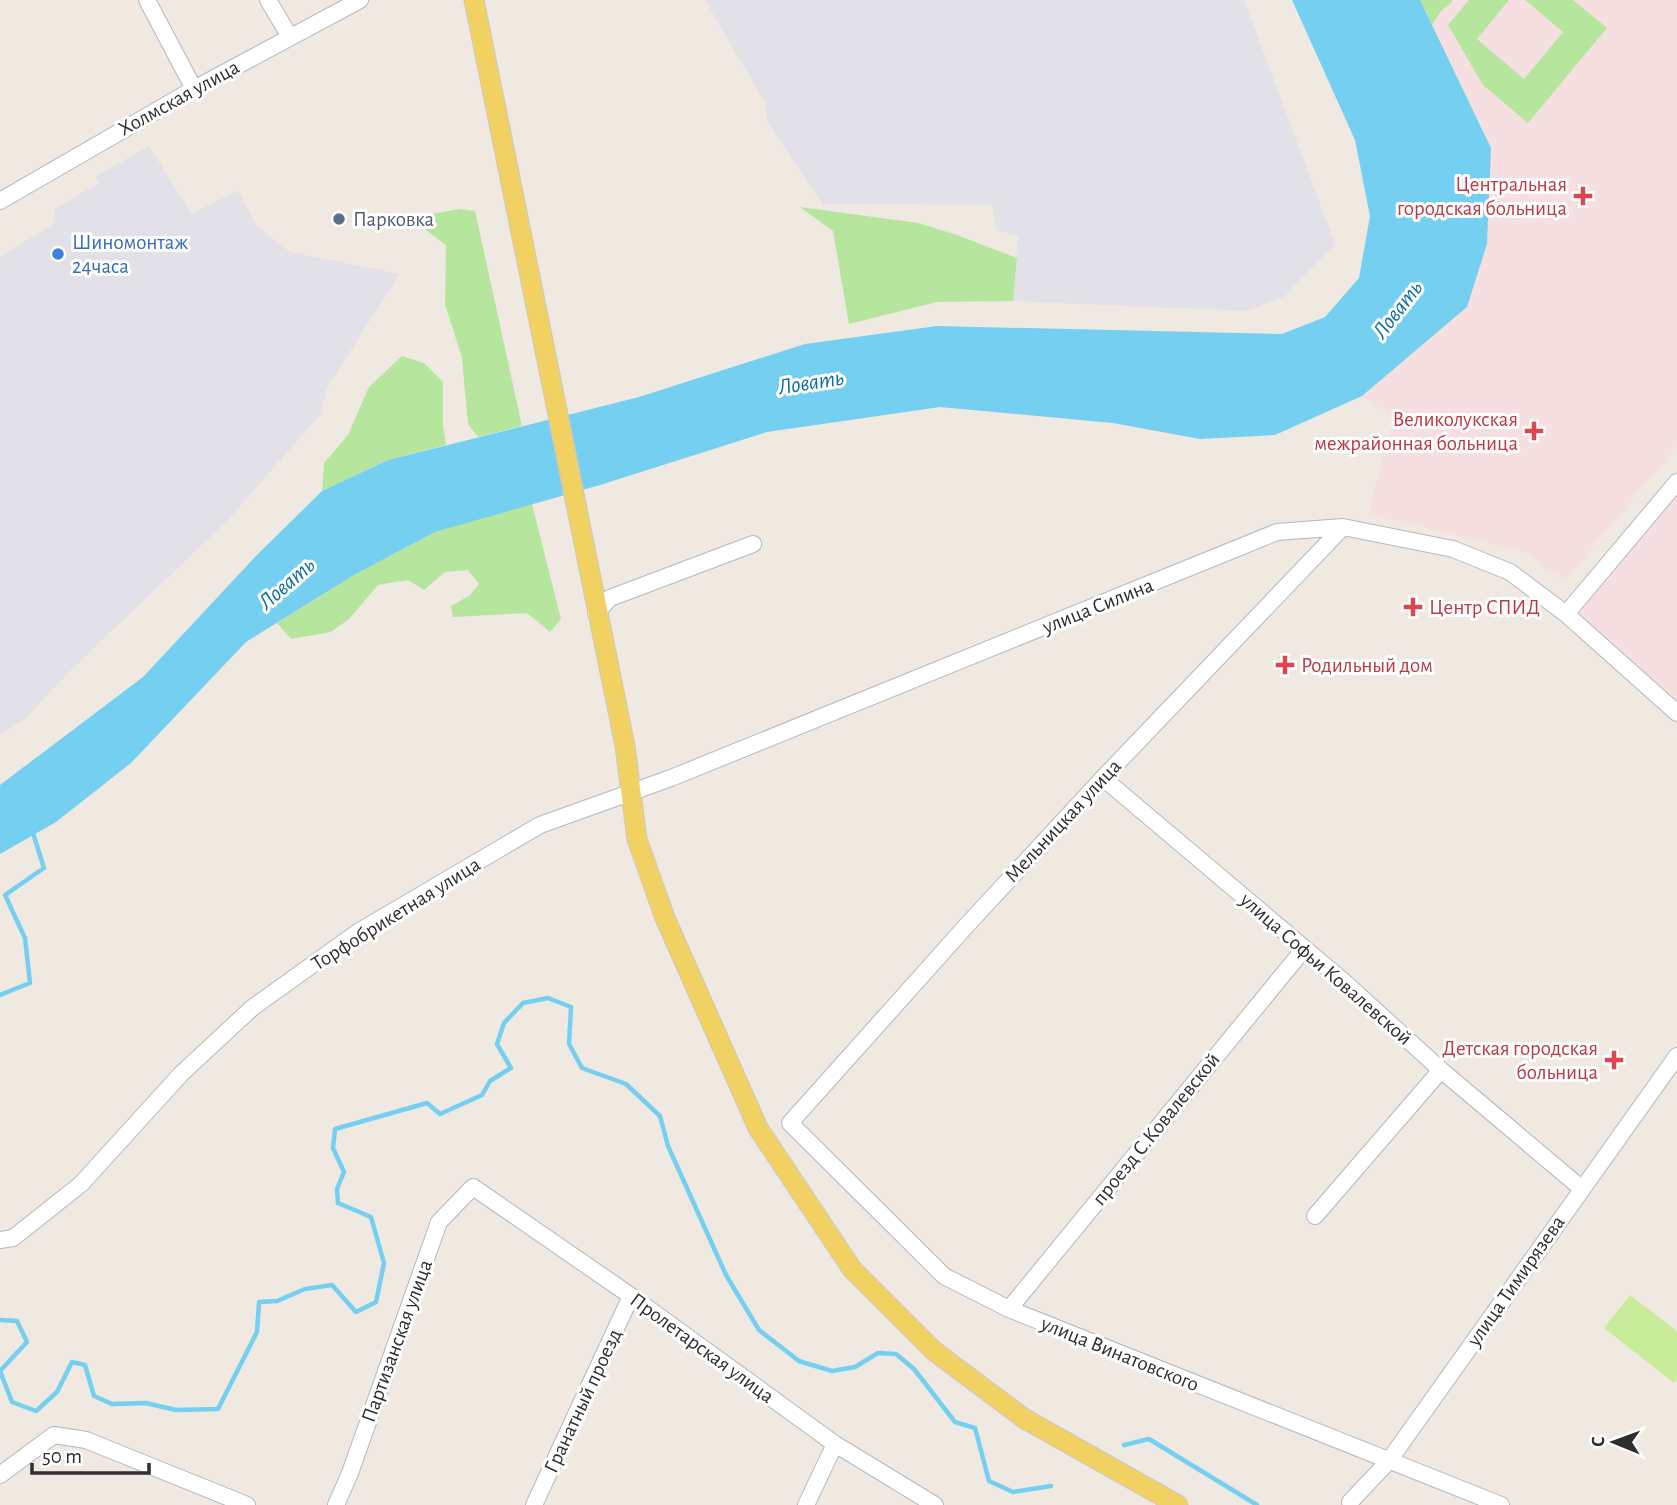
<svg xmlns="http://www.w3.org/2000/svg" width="1677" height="1505" viewBox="0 0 1677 1505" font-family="'Alegreya Sans',sans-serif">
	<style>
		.industrial { fill: #e3e1e8 }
		.medical { fill: #f5dfe0 }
		.green { fill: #b6e59e }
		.pitch { fill: #c9ec9a }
		.water { fill: #75cff0 }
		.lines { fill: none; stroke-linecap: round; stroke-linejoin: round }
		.stream { stroke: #75cff0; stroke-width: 4.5 }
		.minor-casing { stroke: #b4b7c1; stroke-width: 18 }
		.major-casing { stroke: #c9c9c9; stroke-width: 21 }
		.minor { stroke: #fff; stroke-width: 16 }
		.major { stroke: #f2d163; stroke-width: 19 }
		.health-dot { fill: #e0444e; stroke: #fff; stroke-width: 2.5 }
		.service-dot { fill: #5c6f8a; stroke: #fff; stroke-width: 2.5 }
		.shop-dot { fill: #3f7fe0; stroke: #fff; stroke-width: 2.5 }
		.labels { text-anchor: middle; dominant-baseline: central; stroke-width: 6; stroke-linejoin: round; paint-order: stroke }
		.street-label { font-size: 21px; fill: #2e2e2e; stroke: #fff }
		.health-label { font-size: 21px; fill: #be3a42; stroke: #fff; text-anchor: end }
		.service-label { font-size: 21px; fill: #4e5e75; stroke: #fff; text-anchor: start }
		.shop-label { font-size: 21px; fill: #366cbe; stroke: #fff; text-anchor: start }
		.water-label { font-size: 23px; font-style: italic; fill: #0d6fa3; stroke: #fff }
	</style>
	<rect width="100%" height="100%" fill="#efe9e1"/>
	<!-- industrial -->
	<path class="industrial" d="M705 0H1244L1335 244 1285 296 1247 311 1013 301 1018 236 996 230 992 205 823 204 767 121 765 103Z
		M149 146 191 214 238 191 256 225 290 252 400 274 327 387 320 415 227 521 71 670 25 719 0 735V257L56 222 54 209 99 183 96 176Z"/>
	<!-- medical -->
	<path class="medical" d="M1452 0H1677V446L1564 581 1527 553 1368 514 1395 416 1362 396 1467 307 1491 148 1432 25 1441 11Z
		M1677 490V706L1573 614Z"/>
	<!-- green -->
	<path class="green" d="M1420 0H1452V2L1441 11 1432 25Z
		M1469 0H1509L1477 39 1524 79 1563 32 1525 0H1573L1607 28 1528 123 1483 85 1448 25Z
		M800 207 918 223 957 235 1017 258 1013 301 937 302 849 324 833 231Z
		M460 209 475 211 522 426 478 437 468 424 462 358 445 304 446 245 426 230 431 214Z
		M402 356 424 363 443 382V426L446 445 388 460 322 491 324 463 348 435 369 387Z
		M532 504 561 619 550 632 527 613 453 617 451 606 469 596 479 584 468 570 445 572 424 590 408 580 378 585 349 619 331 632 291 639 277 623 354 575 435 532Z"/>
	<!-- pitch -->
	<path class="pitch" d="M1630 1295 1677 1331V1379L1674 1383 1604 1328Z"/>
	<!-- water -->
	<path class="water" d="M1292 0H1420L1491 148 1487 244 1467 307 1362 396 1275 435 1200 439 1113 423 940 407 767 432 600 485 435 532 354 575 246 642 131 763 56 822 0 854V785L143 677 257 555 322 491 388 460 639 397 805 344 937 326 1282 334 1325 317 1359 278 1370 216 1355 140Z"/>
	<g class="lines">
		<!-- stream -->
		<path class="stream" d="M0 995 30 983 25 938 5 895 44 868 32 830
			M0 1320 17 1321 27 1342 0 1371 12 1402 36 1411 57 1392 72 1362 85 1365 94 1396 112 1404 146 1403 176 1410 218 1409 257 1332 259 1302 277 1301 305 1289 332 1285 356 1312 376 1302 384 1263 371 1217 338 1203 337 1189 344 1172 333 1148 335 1129 427 1103 440 1114 482 1095 490 1081 511 1068 497 1044 504 1023 523 1003 548 998 571 1007 569 1044 582 1068 626 1084 660 1116 668 1146 726 1275 759 1330 799 1361 832 1371 855 1367 878 1353 896 1354 914 1369 955 1422 975 1428 989 1481 1013 1492 1051 1486
			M1124 1445 1149 1439 1257 1505"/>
		<defs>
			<path id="minor" d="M147 0 194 89
				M268 0 290 37
				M0 201 194 89 360 0
				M1343 527 1103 778 967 925 790 1123 944 1276 1009 1309 1501 1505
				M596 613 610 598 753 544
				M1566 614 1677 482
				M1103 778 1342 980 1441 1070 1581 1188
				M1315 1216 1441 1070
				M0 1240 13 1238 81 1184 181 1074 252 1008 358 932 540 825 671 778 1277 532 1343 527 1453 549 1510 572 1566 614 1677 713
				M1009 1309 1304 949
				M0 1475 54 1435 86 1440 247 1505
				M1350 1502 1388 1462 1677 1056
				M336 1505 350 1473 439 1222 473 1187 631 1296 835 1444 935 1505
				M534 1505 631 1296
				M806 1505 835 1444"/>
			<path id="major" d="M474 0 625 746 637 839 665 918 758 1128 852 1269 934 1351 1025 1419 1178 1505"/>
		</defs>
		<!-- minor casing -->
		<use href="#minor" class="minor-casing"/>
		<!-- major casing -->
		<use href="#major" class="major-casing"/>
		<!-- minor -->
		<use href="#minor" class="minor"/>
		<!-- major -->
		<use href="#major" class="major"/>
	</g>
	<!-- markers -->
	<g class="health-dot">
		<path d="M1579.5 185.5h7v7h7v7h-7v7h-7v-7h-7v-7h7z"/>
		<path d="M1530.5 420.5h7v7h7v7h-7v7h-7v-7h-7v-7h7z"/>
		<path d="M1409.5 596.5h7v7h7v7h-7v7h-7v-7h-7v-7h7z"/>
		<path d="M1281.5 654.5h7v7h7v7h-7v7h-7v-7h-7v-7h7z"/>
		<path d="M1610.5 1049.5h7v7h7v7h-7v7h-7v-7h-7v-7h7z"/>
	</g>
	<circle class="service-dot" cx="339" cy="219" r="7"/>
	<circle class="shop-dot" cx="58" cy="254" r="7"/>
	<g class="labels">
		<!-- street labels -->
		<g class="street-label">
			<text transform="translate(179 98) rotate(-29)">Холмская улица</text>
			<text transform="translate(1098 606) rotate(-22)">улица Силина</text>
			<text transform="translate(1063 821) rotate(-47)">Мельницкая улица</text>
			<text transform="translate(396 914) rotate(-32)">Торфобрикетная улица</text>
			<text transform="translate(1326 969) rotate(41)">улица Софьи Ковалевской</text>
			<text transform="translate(1156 1129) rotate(-51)">проезд С.Ковалевской</text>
			<text transform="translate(1516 1281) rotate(-55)">улица Тимирязева</text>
			<text transform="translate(397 1341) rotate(-70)">Партизанская улица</text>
			<text transform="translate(702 1348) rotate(36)">Пролетарская улица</text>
			<text transform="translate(1120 1354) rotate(22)">улица Винатовского</text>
			<text transform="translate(583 1401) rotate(-65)">Гранатный проезд</text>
		</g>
		<!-- health labels -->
		<g class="health-label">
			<text x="1567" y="184">Центральная<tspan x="1567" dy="24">городская больница</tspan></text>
			<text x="1518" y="419">Великолукская<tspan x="1518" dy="24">межрайонная больница</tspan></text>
			<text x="1429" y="607" text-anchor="start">Центр СПИД</text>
			<text x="1301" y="665" text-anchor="start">Родильный дом</text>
			<text x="1598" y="1048">Детская городская<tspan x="1598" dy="24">больница</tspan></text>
		</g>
		<!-- service labels -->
		<g class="service-label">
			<text x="353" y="219">Парковка</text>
		</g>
		<!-- shop labels -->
		<g class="shop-label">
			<text x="72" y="242">Шиномонтаж<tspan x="72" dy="24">24часа</tspan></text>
		</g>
		<!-- water labels -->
		<g class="water-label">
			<text transform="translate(1398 310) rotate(-52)">Ловать</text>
			<text transform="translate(811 383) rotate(-9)">Ловать</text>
			<text transform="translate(287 584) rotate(-41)">Ловать</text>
		</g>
	</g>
	<!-- north arrow -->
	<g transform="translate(1614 1442) rotate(271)" stroke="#ffffff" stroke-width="5" paint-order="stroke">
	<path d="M0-5L12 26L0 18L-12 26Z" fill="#2e2e2e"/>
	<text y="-10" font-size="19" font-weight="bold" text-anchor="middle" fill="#2e2e2e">С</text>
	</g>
	<!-- scale -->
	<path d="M32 1463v10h117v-10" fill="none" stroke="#2e2e2e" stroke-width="3.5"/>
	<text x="42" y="1463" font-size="21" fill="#2e2e2e" stroke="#ffffff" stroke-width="5" paint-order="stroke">50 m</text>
</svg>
